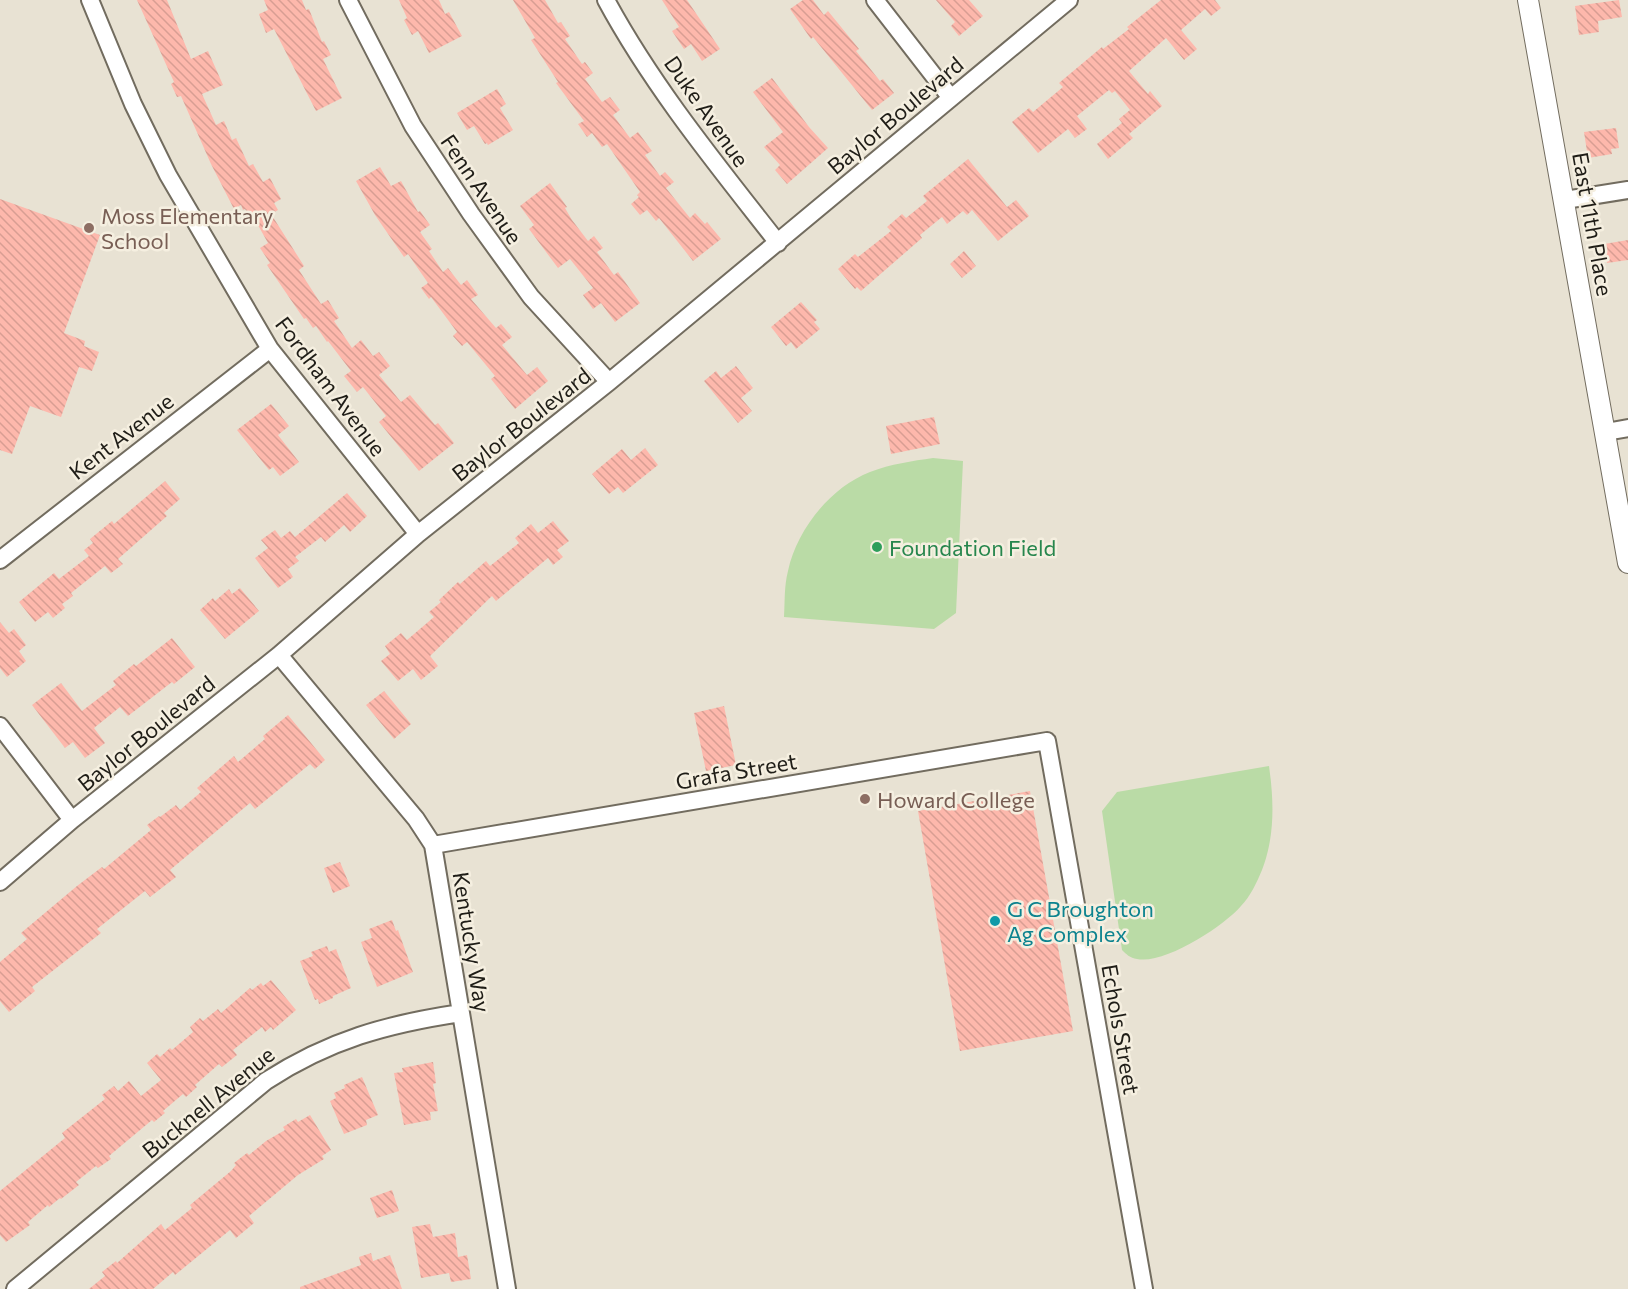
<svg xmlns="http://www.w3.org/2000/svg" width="1628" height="1289" viewBox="0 0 1628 1289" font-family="Commissioner,sans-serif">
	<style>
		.grass { fill: #badba6 }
		.building { fill: url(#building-back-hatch) }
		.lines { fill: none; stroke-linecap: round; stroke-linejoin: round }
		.minor-casing { stroke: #726c5f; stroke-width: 20 }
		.tertiary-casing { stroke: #726c5f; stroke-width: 22 }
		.minor { stroke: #fff; stroke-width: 16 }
		.tertiary { stroke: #fff; stroke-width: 20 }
		.education-dot { fill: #8d6e63; stroke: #f5efe0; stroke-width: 2 }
		.leisure-dot { fill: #2e9e5b; stroke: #f5efe0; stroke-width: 2 }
		.culture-dot { fill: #0f9aa8; stroke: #f5efe0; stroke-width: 2 }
		.labels { text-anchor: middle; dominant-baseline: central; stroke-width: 5; stroke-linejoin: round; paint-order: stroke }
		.street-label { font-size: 22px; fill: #1f1d17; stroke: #f5efe0 }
		.education-label { font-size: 22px; fill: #785e54; stroke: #f5efe0; text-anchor: start }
		.leisure-label { font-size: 22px; fill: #27864d; stroke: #f5efe0; text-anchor: start }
		.culture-label { font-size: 22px; fill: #0d838f; stroke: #f5efe0; text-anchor: start }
	</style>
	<defs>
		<pattern id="building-back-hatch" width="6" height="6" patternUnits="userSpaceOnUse" patternTransform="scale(1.5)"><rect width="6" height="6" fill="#fdb8ac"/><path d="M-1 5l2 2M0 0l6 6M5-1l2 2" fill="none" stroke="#d89e93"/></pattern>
	</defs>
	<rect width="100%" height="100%" fill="#e8e2d3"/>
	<!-- grass -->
	<path class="grass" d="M933 458 963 461 956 613 934 629 784 617C785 602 784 586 788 571 797 529 831 487 870 472 891 464 912 461 933 458Z
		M1269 766C1274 801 1275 836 1262 870 1257 882 1250 897 1241 906 1224 926 1164 965 1137 959 1130 958 1126 954 1122 950L1102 811 1117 792Z"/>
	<!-- building -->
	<path class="building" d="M137 0H167L191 59 208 51 223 85 202 94 216 125 224 121 232 140 236 138 249 166 253 164 263 182 270 178 281 199 274 203 278 210 271 214 304 266 299 270 321 304 328 300 339 318 334 321 352 348 361 340 373 356 379 352 390 366 379 375 401 402 410 395 435 425 438 423 454 443 419 471 379 422 386 416 363 387 357 392 344 376 351 371 328 341 327 342 316 326 313 328 306 318 304 319 267 265 270 263 260 248 268 243 254 218 251 219 245 209 243 210 241 205 234 209 211 164 181 96 177 97 171 84 174 82Z
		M264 0H302L306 10 309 9 322 42 324 41 331 55 323 59 342 98 316 111 274 29 266 33 259 14 268 10Z
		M399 0H439L445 14 449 12 462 36 429 53 418 31 412 35 404 20 407 18Z
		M513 0H545L558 23 561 22 570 36 565 39 582 64 585 62 593 73 585 79 602 102 610 97 620 110 613 115 630 138 638 132 652 151 645 155 660 176 665 172 674 182 666 188 690 218 695 213 705 224 707 222 721 239 693 261 659 218 656 221 647 210 640 215 631 204 639 197 637 195 640 192 607 144 602 147 592 133 587 137 578 124 584 121 556 83 558 82 531 40 535 38Z
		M662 0H687L720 49 702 61 691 44 684 49 672 31 679 27Z
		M803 0H813L824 15 828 11 859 49 856 51 880 81 883 79 894 93 872 110 813 37 811 39 790 9Z
		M936 0H969L983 16 959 36 951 26 955 22Z
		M1161 0H1215L1221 8 1211 16 1205 9 1181 30 1197 49 1184 60 1166 38 1129 71 1148 94 1150 91 1162 106 1129 134 1133 138 1108 159 1097 144 1122 123 1119 119 1130 110 1115 91 1112 93 1109 90 1077 116 1087 129 1075 138 1068 129 1038 153 1012 122 1029 108 1033 112 1063 87 1059 83 1102 47 1103 49 1129 29 1127 27Z
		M1619 0 1622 17 1598 21 1599 32 1579 35 1575 6Z
		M772 78 809 127 828 148 787 184 775 170 780 165 764 147 783 132 753 92Z
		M497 89 506 104 500 108 513 130 488 145 487 143 485 144 474 126 467 130 457 113Z
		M1616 128 1619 148 1611 149 1612 154 1588 158 1584 132Z
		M968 159 1007 207 1016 200 1029 216 998 241 972 210 967 215 963 211 947 224 942 217 920 235 922 238 861 291 857 287 855 289 838 269 855 254 858 257 891 231 887 227 902 214 906 218 927 201 923 196Z
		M380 167 391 186 401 181 418 212 420 211 430 225 420 232 432 249 429 251 443 272 448 268 461 285 467 280 478 295 471 299 496 328 501 324 512 337 502 345 527 375 537 367 548 381 515 409 491 379 495 376 467 342 462 346 453 336 457 332 431 297 429 299 421 288 428 283 408 254 404 257 375 215 356 181Z
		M550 183 567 207 565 208 572 220 588 241 594 236 603 248 597 252 614 275 618 272 640 303 615 322 601 303 593 309 583 295 593 288 570 259 558 268 529 229 534 225 520 206Z
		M0 199 100 235 64 333 85 341 84 346 99 352 92 371 79 367 61 417 30 406 12 454 0 450Z
		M1628 240V260L1607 263 1604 244Z
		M964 251 976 266 962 278 950 264Z
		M801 302 817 320 814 322 820 329 796 349 791 342 786 346 771 327Z
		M736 366 753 388 741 398 752 411 738 423 704 381 716 371 721 378Z
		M271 404 289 426 278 435 299 462 280 476 273 467 269 470 237 430Z
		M934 417 940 444 891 454 886 426Z
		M645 448 658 465 623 493 618 487 609 494 592 474 622 449 631 460Z
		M165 481 180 499 164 513 167 516 118 559 123 564 111 573 105 566 71 593 73 596 62 604 65 608 53 618 48 612 35 622 19 602 54 573 59 579 89 556 84 550 93 543 90 539 112 521 114 524Z
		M347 493 367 516 350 532 344 525 325 542 321 537 295 557 299 561 288 569 293 577 278 588 255 558 268 548 261 540 275 530 281 538 290 531 295 537Z
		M553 521 569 541 557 550 563 557 553 565 548 558 496 601 492 596 430 656 438 666 421 680 413 669 398 681 381 661 390 654 385 646 401 633 407 640 434 617 429 612 441 602 439 600 458 582 460 584 486 561 490 566 519 543 515 538 531 524 538 533Z
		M240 588 259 611 225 639 200 610 213 598 215 601 229 589 232 594Z
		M0 622 9 633 14 629 26 645 19 651 26 661 7 677 0 668Z
		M172 638 195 667 174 684 172 682 128 716 120 707 94 728 105 743 85 758 73 742 65 748 32 705 61 683 82 711 116 685 113 681 134 664 136 666Z
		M384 691 411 724 394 739 366 705Z
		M724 706 736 765 706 771 694 713Z
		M288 715 325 760 315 769 310 764 255 809 250 803 170 870 176 877 150 897 145 891 97 929 101 933 32 987 35 991 9 1012 0 1001V962L27 939 21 933 77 886 102 867 104 869 151 830 147 825 159 816 160 817 176 805 180 810 201 792 197 788 234 756 238 762 265 739 263 736Z
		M1030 791 1073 1031 960 1051 918 811Z
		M340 862 350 886 333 893 324 868Z
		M392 920 396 931 398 930 413 972 377 987 361 942 372 938 369 929Z
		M327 946 329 952 336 949 351 988 333 996V998L319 1004 318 999 315 1000 300 961 313 956 311 952Z
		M271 980 296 1010 273 1030 271 1027 265 1032 262 1027 233 1050 237 1055 222 1067 219 1064 195 1085 197 1087 186 1097 183 1094 163 1111 165 1113 154 1122 152 1120 109 1156 111 1159 98 1168 96 1166 76 1182 79 1185 61 1199 60 1198 49 1207 48 1205 28 1222 30 1225 6 1242 0 1235V1191L65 1138 62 1133 105 1099 102 1095 114 1086 118 1091 129 1081 141 1096 161 1080 147 1063 157 1054 160 1057 170 1048 172 1050 193 1032 190 1027 200 1018 203 1021 218 1009 221 1013 250 988 252 990 261 983 263 986Z
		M433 1062 436 1083 433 1084 438 1111 430 1112 431 1120 404 1125 394 1073 403 1072 402 1068Z
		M362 1077 378 1115 366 1120 367 1125 344 1134 330 1101 336 1098 334 1093 345 1088 344 1085Z
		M310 1115 331 1150 322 1156 324 1159 298 1175 249 1216 254 1223 236 1238 230 1230 175 1275 173 1272 153 1289H89L105 1276 102 1272 116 1261 117 1263 161 1224 165 1230 192 1208 190 1205 231 1171 236 1165 234 1163 247 1153 249 1155 266 1141 285 1130 283 1127 296 1119 298 1122Z
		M392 1190 399 1211 377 1218 370 1198Z
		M430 1224 433 1237 455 1233 458 1257 467 1255 471 1279 451 1282 449 1273 421 1278 412 1227Z
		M371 1253 373 1261 390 1255 402 1289H300V1287L361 1265 359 1257Z"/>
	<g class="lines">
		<defs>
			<path id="minor" d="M90 0 133 104 168 175 270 349 418 534
				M348 0 413 126 471 214 531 297 609 382
				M606 0C653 87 717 165 778 243
				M875 0 951 98
				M1565 200 1628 190
				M1606 432 1628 428
				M0 560 270 349
				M279 655 416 819 433 845 507 1289
				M0 726 72 820
				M433 845 1047 741 1144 1289
				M0 882 72 820 279 655 418 534 609 382 1069 0
				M15 1289 266 1081C329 1040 387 1024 461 1013"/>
			<path id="tertiary" d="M1528 0 1628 563"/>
		</defs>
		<!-- minor casing -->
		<use href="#minor" class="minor-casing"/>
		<!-- tertiary casing -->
		<use href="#tertiary" class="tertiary-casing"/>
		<!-- minor -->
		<use href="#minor" class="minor"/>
		<!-- tertiary -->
		<use href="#tertiary" class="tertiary"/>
	</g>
	<!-- markers -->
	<g class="education-dot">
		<circle cx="89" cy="228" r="6"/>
		<circle cx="865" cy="799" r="6"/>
	</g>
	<circle class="leisure-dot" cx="877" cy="547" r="6"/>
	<circle class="culture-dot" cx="995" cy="921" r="6"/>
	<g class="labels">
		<!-- street labels -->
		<g class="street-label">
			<text transform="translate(707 111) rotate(55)">Duke Avenue</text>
			<text transform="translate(895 115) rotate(-40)">Baylor Boulevard</text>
			<text transform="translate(482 189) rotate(56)">Fenn Avenue</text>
			<text transform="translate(1593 224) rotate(80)">East 11th Place</text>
			<text transform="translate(331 386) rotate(53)">Fordham Avenue</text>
			<text transform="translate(521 424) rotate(-38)">Baylor Boulevard</text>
			<text transform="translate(121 436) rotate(-38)">Kent Avenue</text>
			<text transform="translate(146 733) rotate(-39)">Baylor Boulevard</text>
			<text transform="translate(736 771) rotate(-10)">Grafa Street</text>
			<text transform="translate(472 942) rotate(81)">Kentucky Way</text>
			<text transform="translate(1121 1029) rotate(80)">Echols Street</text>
			<text transform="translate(208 1102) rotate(-39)">Bucknell Avenue</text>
		</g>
		<!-- education labels -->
		<g class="education-label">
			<text x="101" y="215">Moss Elementary<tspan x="101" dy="25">School</tspan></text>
			<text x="877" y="799">Howard College</text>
		</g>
		<!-- leisure labels -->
		<g class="leisure-label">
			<text x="889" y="547">Foundation Field</text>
		</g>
		<!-- culture labels -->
		<g class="culture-label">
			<text x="1007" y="908">G C Broughton<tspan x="1007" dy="25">Ag Complex</tspan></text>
		</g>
	</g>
</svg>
